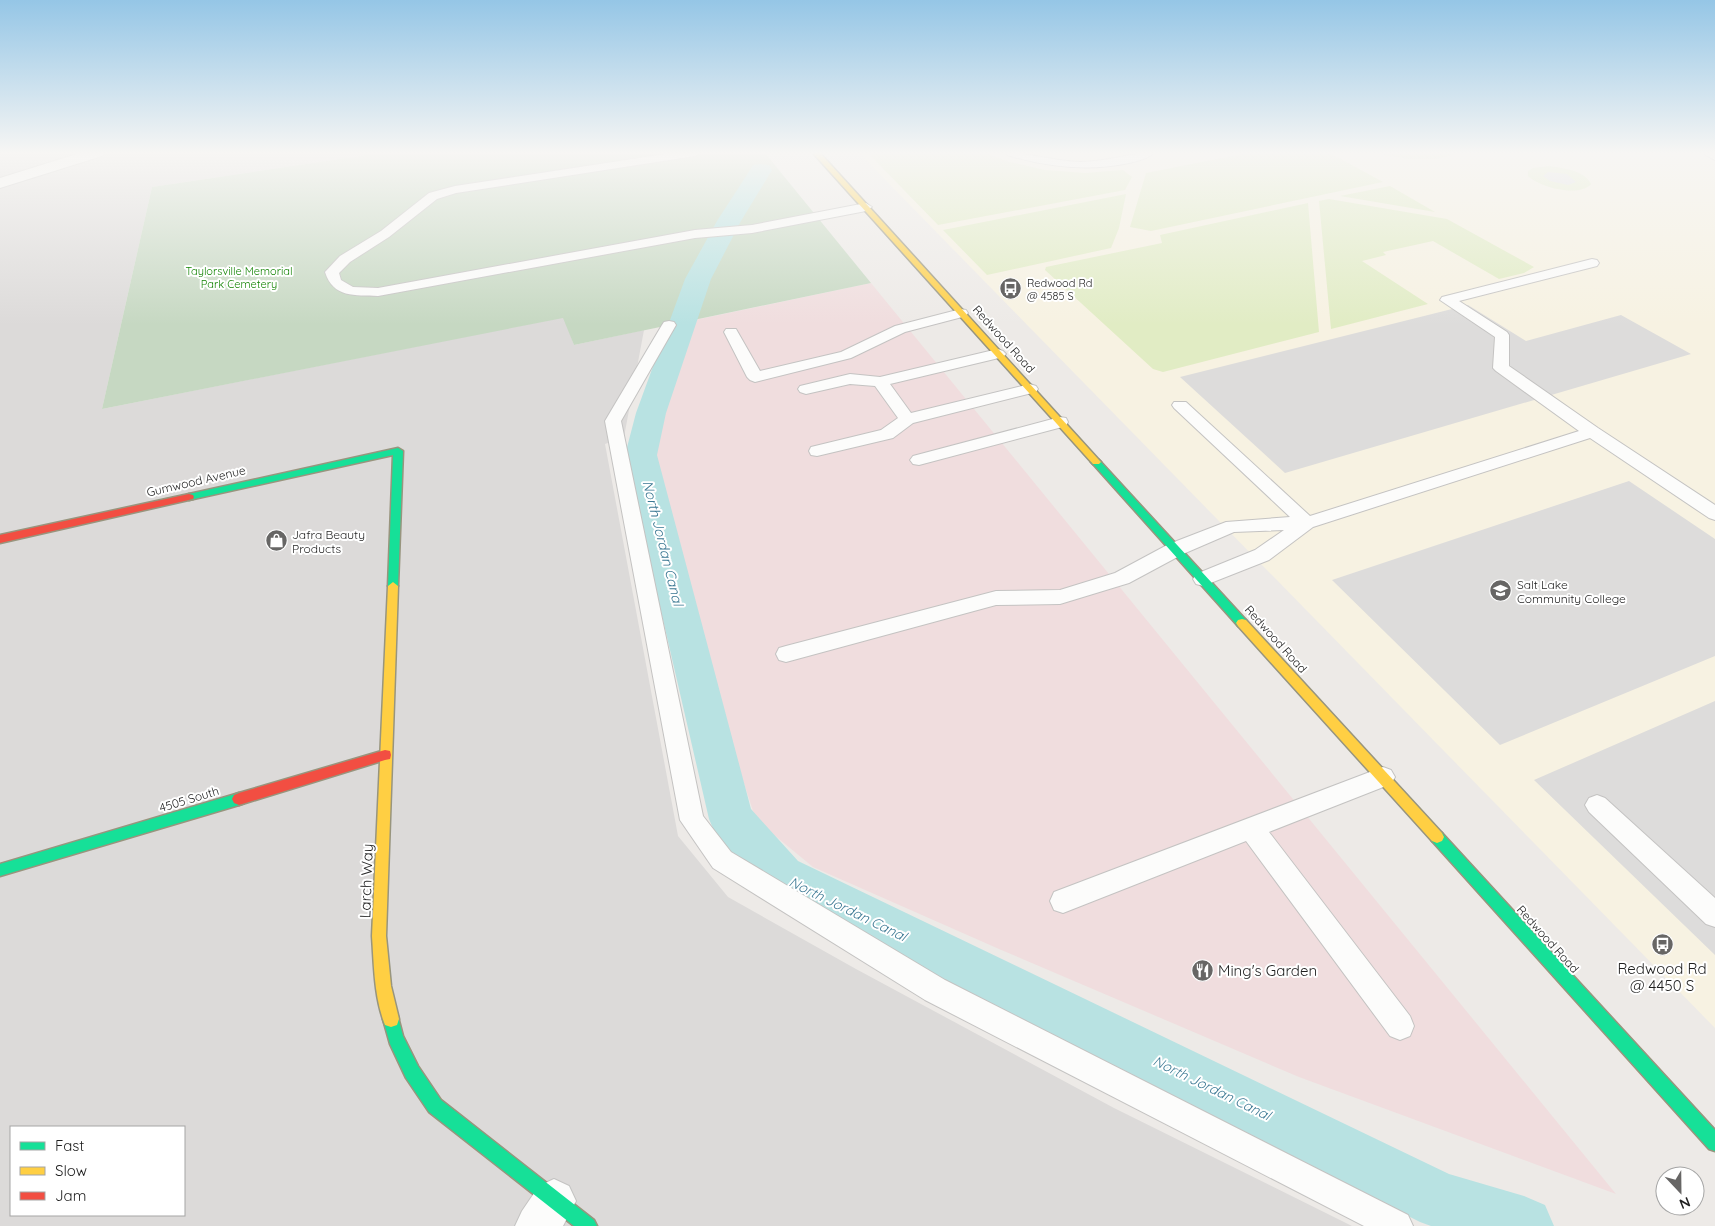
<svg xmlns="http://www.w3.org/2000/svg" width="1715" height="1226" viewBox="0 0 1715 1226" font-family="Quicksand,sans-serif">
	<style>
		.residential { fill: #dcdad9; fill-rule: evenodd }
		.commercial { fill: #f0ddde }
		.education { fill: #f7f2e2 }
		.grass { fill: #e1ecc4 }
		.cemetery { fill: #c6d8c2 }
		.parking { fill: #dddcdb }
		.plaza { fill: #dddee2 }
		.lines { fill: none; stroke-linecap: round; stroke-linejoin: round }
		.canal { fill: #b8e2e2; fill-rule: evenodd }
		.lane-casing { stroke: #c4c3c2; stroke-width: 2 }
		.street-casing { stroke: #c4c3c2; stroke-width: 2 }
		.fast-casing { stroke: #98957e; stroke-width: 3 }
		.slow-casing { stroke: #98957e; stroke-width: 3 }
		.jam-casing { stroke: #98957e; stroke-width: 3 }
		.lane { fill: #fcfcfb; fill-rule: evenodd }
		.street { fill: #fcfcfb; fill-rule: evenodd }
		.fast { fill: #16e098; fill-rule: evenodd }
		.slow { fill: #ffcf43; fill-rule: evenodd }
		.jam { fill: #f24e42; fill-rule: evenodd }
		.labels { text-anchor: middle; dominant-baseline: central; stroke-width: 4; stroke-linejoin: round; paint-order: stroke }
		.far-park-label { font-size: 11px; fill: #148405; stroke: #fff }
		.far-poi-label { font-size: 11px; fill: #1f1f1f; stroke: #fff; text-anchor: start }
		.street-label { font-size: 12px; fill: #1f1f1f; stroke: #fff }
		.poi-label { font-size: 12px; fill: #1f1f1f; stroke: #fff; text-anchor: start }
		.water-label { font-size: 14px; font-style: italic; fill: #3b7893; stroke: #fff }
		.near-street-label { font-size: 15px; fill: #1f1f1f; stroke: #fff }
		.near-poi-label { font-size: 15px; fill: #1f1f1f; stroke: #fff }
	</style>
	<rect width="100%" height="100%" fill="#edeae7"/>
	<!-- residential -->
	<path class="residential" d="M0 153H379L152 187 102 409 564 317 574 345 644 330 624 437 605 444 678 836 728 897 856 969 1114 1108 1352 1226H0ZM11 1127H184V1215H11Z"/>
	<!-- commercial -->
	<path class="commercial" d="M871 283 1616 1194 1299 1077 999 949 813 867 756 820 732 747 651 446 695 320Z"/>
	<!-- education -->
	<path class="education" d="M859 153H1715V1028Z"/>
	<!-- grass -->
	<path class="grass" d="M868 153H985L1010 162 1045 170 1085 173 1123 170 1132 177 1125 190 938 225Z
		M1247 153H1330L1383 182 1151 231 1130 227 1146 173Z
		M1384 153H1458C1434 163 1408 159 1383 155Z
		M1549 166C1563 168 1584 170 1591 184 1579 198 1539 187 1528 176V171L1533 168Z
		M1390 186 1435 212 1340 196Z
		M1126 194 1119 228 1111 248 987 275 943 230Z
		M1329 199 1447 219 1534 267 1524 273 1499 279 1433 241 1383 252 1386 255 1362 261 1428 304 1331 329 1319 201Z
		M1308 203 1319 332 1163 372 1153 369 1045 270 1046 267 1162 243 1160 235Z"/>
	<!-- cemetery -->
	<path class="cemetery" d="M379 153H765L871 283 574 345 563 318 102 409 152 187Z"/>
	<!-- parking -->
	<path class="parking" d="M1468 305 1526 341 1621 315 1691 354 1285 473 1180 377Z
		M1629 481 1715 539V656L1500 745 1332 580Z
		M1715 701V955L1534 780Z"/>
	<!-- plaza -->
	<path class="plaza" d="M1548 172 1567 174 1576 182 1568 185 1550 181 1543 176Z"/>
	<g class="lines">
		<!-- canal -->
		<path class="canal" d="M761 164 769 165 772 170 741 221 711 279 666 413 657 455 751 809 798 861 1449 1174 1524 1196 1545 1205 1554 1226H1431L1420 1222 764 891 715 833 709 819 625 455 636 413 685 279 717 221 750 170 753 165Z"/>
		<defs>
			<path id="lane" d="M672 153H700L695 156 456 193 437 199 389 237 350 262 339 273 341 280 353 287 378 288 695 230 752 225 866 203 872 207 866 211 752 233 695 238 378 296C355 295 333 298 325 272L340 256 381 231 429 193 455 186Z
				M1006 153C1031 153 1054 161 1080 162 1105 162 1129 153 1153 153 1148 159 1137 161 1129 163 1087 172 1047 167 1007 155Z
				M1715 153V160L1704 154 1705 153Z
				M1592 259 1597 260 1599 263 1597 266 1459 301 1507 332 1509 335V366L1598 428 1715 505V520L1709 518 1590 438 1313 527 1269 560 1203 586 1196 584 1193 579 1196 574 1255 550 1284 530 1234 532 1183 554 1129 583 1060 604 996 605 786 662 779 660 776 654 779 648 786 646 996 591 1060 590 1115 573 1169 544 1226 522 1290 517 1174 408 1172 405 1174 402H1186L1310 516 1579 431 1496 371 1493 368 1495 337 1440 300 1442 297Z
				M961 309 966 310 968 313 966 316 905 332 851 358 755 382 750 380 747 377 724 332 726 329H736L760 371 841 352 895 326Z
				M669 321 674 322 676 325 621 421 703 816 731 852 945 980 1408 1215 1413 1226H1364L925 1000 713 868 680 820 605 421 662 325 664 322Z
				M998 349 1003 351 1006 354 1003 357 890 384 911 413 1030 384 1036 386 1038 389 1036 392 913 423 893 438 817 456 811 455 809 451 811 447 881 430 898 418 875 386 850 384 806 394 800 392 798 389 800 386 850 374 880 377Z
				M1060 417 1066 418 1068 422 1066 426 919 465 913 464 910 460 913 456Z
				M1383 767 1391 770 1395 777 1391 784 1269 832 1410 1016 1414 1026 1410 1036 1400 1040 1390 1036 1246 841 1063 913 1054 910 1050 901 1054 892Z
				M1597 795 1605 798 1715 898V927L1706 924 1589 812 1585 805 1589 798Z"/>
			<path id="street" d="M80 153H105L102 156 0 188V178Z
				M554 1179 569 1186 576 1201 563 1226H515L522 1211 539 1186Z"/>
			<path id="fast" d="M398 448 403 451 398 586 393 590 388 586 393 455 189 500 184 497 189 494Z
				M1096 459 1099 460 1246 620 1248 623 1246 626H1238L1093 464 1091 462Z
				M239 793 244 795 246 799 244 803 239 805 0 876V864Z
				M1437 831 1442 833 1715 1130V1151L1709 1149 1432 841 1430 837 1432 833Z
				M391 1011 397 1013 403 1036 418 1066 441 1100 594 1220 597 1226H574L429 1112 406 1078 390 1044 383 1019 385 1013Z"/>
			<path id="slow" d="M813 153H820L1099 460 1101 462 1099 464H1093Z
				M393 582 398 586 386 936 391 986 399 1019 397 1025 391 1027 385 1025C374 997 374 965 372 936L388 586Z
				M1242 619 1246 620 1442 833 1444 837 1442 841 1437 843 1432 841 1238 626 1236 623 1238 620Z"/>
			<path id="jam" d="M189 494 193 495 194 497 193 499 0 543V535Z
				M385 750 390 751 391 755 390 759 385 760 239 805 234 803 232 799 234 795 239 793Z"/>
		</defs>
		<!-- lane casing -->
		<use href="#lane" class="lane-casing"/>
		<!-- street casing -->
		<use href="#street" class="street-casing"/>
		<!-- fast casing -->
		<use href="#fast" class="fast-casing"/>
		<!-- slow casing -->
		<use href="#slow" class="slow-casing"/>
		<!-- jam casing -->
		<use href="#jam" class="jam-casing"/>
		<!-- lane -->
		<use href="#lane" class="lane"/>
		<!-- street -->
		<use href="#street" class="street"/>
		<!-- fast -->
		<use href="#fast" class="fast"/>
		<!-- slow -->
		<use href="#slow" class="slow"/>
		<!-- jam -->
		<use href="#jam" class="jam"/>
	</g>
	<!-- sky -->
	<linearGradient id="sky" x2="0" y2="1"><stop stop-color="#95c6e6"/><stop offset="0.47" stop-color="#f7f6f4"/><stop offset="1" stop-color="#f7f6f4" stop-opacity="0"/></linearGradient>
	<rect width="1715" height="325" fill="url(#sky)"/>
	<!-- icons -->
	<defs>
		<symbol id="bus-disc" viewBox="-11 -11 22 22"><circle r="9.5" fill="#676665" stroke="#fff"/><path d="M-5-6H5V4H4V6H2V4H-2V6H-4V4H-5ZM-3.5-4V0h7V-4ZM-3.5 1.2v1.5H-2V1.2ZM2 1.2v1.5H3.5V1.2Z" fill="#fff"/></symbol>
		<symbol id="shop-disc" viewBox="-11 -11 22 22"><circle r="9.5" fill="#676665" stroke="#fff"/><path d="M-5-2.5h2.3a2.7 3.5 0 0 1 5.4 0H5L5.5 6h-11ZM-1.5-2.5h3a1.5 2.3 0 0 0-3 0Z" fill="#fff"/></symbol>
		<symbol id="university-disc" viewBox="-11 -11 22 22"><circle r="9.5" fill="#676665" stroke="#fff"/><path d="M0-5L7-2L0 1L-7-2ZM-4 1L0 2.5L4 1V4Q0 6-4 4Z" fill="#fff"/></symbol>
		<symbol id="restaurant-disc" viewBox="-11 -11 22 22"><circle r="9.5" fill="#676665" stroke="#fff"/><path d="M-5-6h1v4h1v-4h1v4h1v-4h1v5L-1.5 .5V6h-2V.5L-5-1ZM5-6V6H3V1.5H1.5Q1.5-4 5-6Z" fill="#fff"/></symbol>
	</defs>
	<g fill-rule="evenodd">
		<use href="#bus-disc" x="998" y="276" width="25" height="25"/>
		<use href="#shop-disc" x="264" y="528" width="25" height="25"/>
		<use href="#university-disc" x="1488" y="578" width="25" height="25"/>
		<use href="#bus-disc" x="1650" y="932" width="25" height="25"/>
		<use href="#restaurant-disc" x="1190" y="958" width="25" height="25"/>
	</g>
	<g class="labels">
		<!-- far-park labels -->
		<g class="far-park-label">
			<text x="239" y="271">Taylorsville Memorial<tspan x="239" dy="13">Park Cemetery</tspan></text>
		</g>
		<!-- far-poi labels -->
		<g class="far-poi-label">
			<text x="1027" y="283">Redwood Rd<tspan x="1027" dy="13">@ 4585 S</tspan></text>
		</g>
		<!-- street labels -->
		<g class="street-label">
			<text transform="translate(1004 339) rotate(48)">Redwood Road</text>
			<text transform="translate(196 481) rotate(-13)">Gumwood Avenue</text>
			<text transform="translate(1276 639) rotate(48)">Redwood Road</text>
			<text transform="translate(189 799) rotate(-17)">4505 South</text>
			<text transform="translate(1548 939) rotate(48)">Redwood Road</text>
		</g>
		<!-- poi labels -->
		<g class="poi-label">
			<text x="292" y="534">Jafra Beauty<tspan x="292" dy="14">Products</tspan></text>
			<text x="1517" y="584">Salt Lake<tspan x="1517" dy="14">Community College</tspan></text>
		</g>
		<!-- water labels -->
		<g class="water-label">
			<text transform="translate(663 543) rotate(76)">North Jordan Canal</text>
			<text transform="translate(848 909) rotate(26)">North Jordan Canal</text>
			<text transform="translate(1212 1088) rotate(26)">North Jordan Canal</text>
		</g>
		<!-- near-street labels -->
		<g class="near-street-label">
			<text transform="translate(366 881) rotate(-88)">Larch Way</text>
		</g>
		<!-- near-poi labels -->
		<g class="near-poi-label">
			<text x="1662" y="968">Redwood Rd<tspan x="1662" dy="17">@ 4450 S</tspan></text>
			<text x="1218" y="970" text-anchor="start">Ming's Garden</text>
		</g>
	</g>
	<!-- legend -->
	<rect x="10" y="1126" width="175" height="90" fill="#ffffff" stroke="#a5a5a5"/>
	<rect x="20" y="1142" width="25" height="8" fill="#16e098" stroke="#a5a5a5"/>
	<text x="55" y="1151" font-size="15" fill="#1f1f1f">Fast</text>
	<rect x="20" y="1167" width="25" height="8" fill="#ffcf43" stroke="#a5a5a5"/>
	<text x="55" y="1176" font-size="15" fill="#1f1f1f">Slow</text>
	<rect x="20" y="1192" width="25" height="8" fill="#f24e42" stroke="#a5a5a5"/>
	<text x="55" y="1201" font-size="15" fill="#1f1f1f">Jam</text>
	<!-- north arrow -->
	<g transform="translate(1680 1191) rotate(158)"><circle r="24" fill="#ffffff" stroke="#a5a5a5"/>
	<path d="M0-4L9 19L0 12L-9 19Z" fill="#676665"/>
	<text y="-8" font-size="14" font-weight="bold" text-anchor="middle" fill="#1f1f1f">N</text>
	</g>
</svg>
